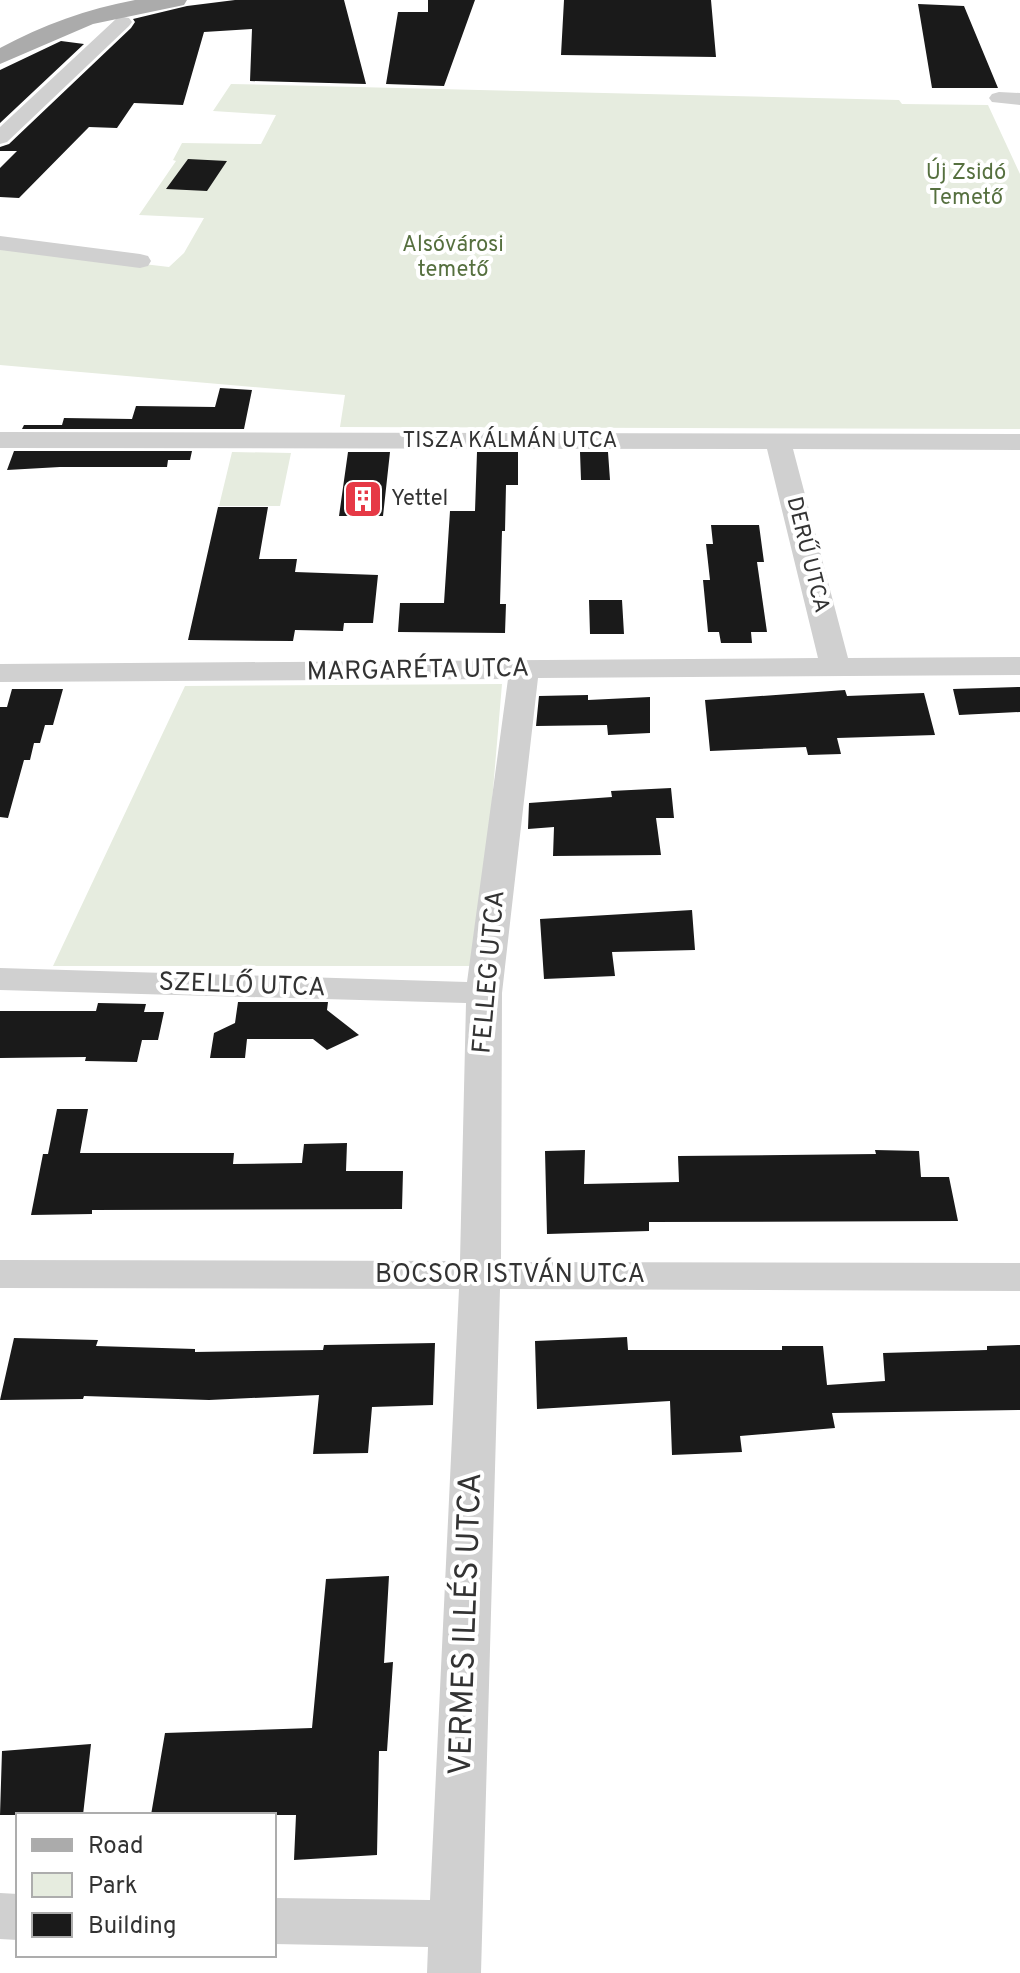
<svg xmlns="http://www.w3.org/2000/svg" width="1020" height="1973" viewBox="0 0 1020 1973" font-family="Overpass,sans-serif">
	<style>
		.green { fill: #e6ecdf }
		.building { fill: #1a1a1a }
		.lines { fill: none; stroke-linecap: round; stroke-linejoin: round }
		.minor { fill: #d0d0d0; fill-rule: evenodd }
		.primary { fill: #ababab; fill-rule: evenodd }
		.labels { text-anchor: middle; dominant-baseline: central; stroke-width: 8; stroke-linejoin: round; paint-order: stroke }
		.far-park-label { font-size: 22px; fill: #56703f; stroke: #fff }
		.far-street-label { font-size: 22px; fill: #333; stroke: #fff }
		.far-poi-label { font-size: 22px; fill: #333; stroke: #fff; text-anchor: start }
		.street-label { font-size: 26px; fill: #333; stroke: #fff }
		.near-street-label { font-size: 32px; fill: #333; stroke: #fff }
	</style>
	<rect width="100%" height="100%" fill="#fff"/>
	<!-- green -->
	<path class="green" d="M231 84 899 100 902 104 988 105 1020 174V429L340 427 345 395 0 365V247L169 267 184 253 204 218 139 215 176 161 173 160 182 143 261 144 276 115 213 111Z
		M232 452 291 453 280 506H219Z
		M502 684 478 966H53L185 686Z"/>
	<!-- building -->
	<path class="building" d="M235 0H344L366 84 250 81 252 29 204 32 183 105 134 103 117 128 89 127 19 198 0 197V168L17 151H0V147L9 144 131 28 135 22 133 19 187 6Z
		M428 0H475L444 86 386 84 398 12H428Z
		M564 0H711L716 57 561 55Z
		M918 4 964 6 998 88H932Z
		M61 41 84 44 0 123V70Z
		M188 159 227 161 207 191 166 189Z
		M220 388 252 390 244 429H22L24 425H62L64 418 132 419 136 406 215 407Z
		M14 451H192L190 460H168L167 467H60L7 470Z
		M348 452H390L383 516H339Z
		M477 452H518V485H506L505 531H502L500 604H506L505 633 398 632 400 603H444L450 511H475Z
		M580 452H608L610 480H581Z
		M218 507H268L259 559H297L295 572 378 575 373 623H344L343 631 295 630 293 641 188 640Z
		M711 525H759L764 562H757L767 632H751L752 643H721L719 632H708L703 580H710L706 544H713Z
		M589 600H622L624 634H590Z
		M1020 687V712L959 715 953 689Z
		M12 689H63L53 725H45L40 743H34L30 760H24L8 818 0 817V707H7Z
		M845 690 847 696 924 693 935 735 837 738 841 754 808 755 806 747 710 751 705 700Z
		M588 695V700L650 697V733L608 735 607 725 536 726 539 696Z
		M671 788 674 818H656L661 855 553 856 554 827 528 829 529 803 612 797 611 791Z
		M692 910 695 950 612 952 615 976 544 979 540 919Z
		M238 1002H328L327 1010 359 1035 327 1050 313 1039H247L245 1058H210L214 1033 235 1023Z
		M98 1003 146 1004 144 1012H164L158 1040H142L137 1062 85 1061 86 1057 0 1058V1011H96Z
		M57 1109H88L80 1153H234L233 1164 302 1163 304 1144 347 1143 346 1171H403L402 1209 92 1210V1214L31 1215 43 1154H48Z
		M585 1150 584 1184 679 1182 678 1156 876 1154 875 1150 919 1151 921 1177H949L958 1221 649 1222V1231L547 1234 545 1151Z
		M627 1337 628 1350H782V1346H823L827 1385 885 1381 883 1353 987 1350V1346L1020 1345V1410L832 1413 835 1428 740 1436 742 1452 672 1455 670 1401 537 1409 535 1341Z
		M14 1338 98 1340 96 1346 195 1349V1352L323 1350 324 1345 435 1343 433 1405 372 1407 368 1453 313 1454 319 1395 209 1400 84 1396 83 1399 0 1400Z
		M389 1576 384 1663 393 1662 387 1751H379L377 1855 294 1860 296 1815H151L165 1733 312 1728 326 1579Z
		M91 1744 83 1815H0L2 1751Z"/>
	<g class="lines">
		<!-- minor -->
		<path class="minor" d="M123 17 129 18 132 22 129 26 7 142 0 144V127L117 18Z
			M999 92 1020 93V105L992 102 989 98 992 94Z
			M0 236 140 254 148 256 151 261 148 266 140 268 0 250Z
			M0 432 1020 434V450L793 449 848 658 1020 657V675L538 678 502 993 501 1262 1020 1263V1291L500 1289 481 1973H427L428 1947 274 1944V1898L430 1900 459 1289 0 1288V1260L460 1261 466 1003 0 990V968L467 982 508 679 0 682V664L818 658 767 449 0 448Z
			M0 1893 18 1894V1940L0 1939Z"/>
		<!-- primary -->
		<path class="primary" d="M135 0H187L184 5 93 24 0 64V48C43 25 87 9 135 0Z"/>
	</g>
	<!-- icons -->
	<defs>
		<symbol id="building-square" viewBox="-11 -11 22 22"><rect x="-9" y="-9" width="18" height="18" rx="4" fill="#e63946" stroke="#fff"/><path d="M-4-6H4V6H1V3H-1V6H-4ZM-2.5-4.3h1.7v1.8h-1.7ZM.8-4.3h1.7v1.8H.8ZM-2.5-1h1.7V.8h-1.7ZM.8-1h1.7V.8H.8Z" fill="#fff"/></symbol>
	</defs>
	<g fill-rule="evenodd">
		<use href="#building-square" x="341" y="477" width="44" height="44"/>
	</g>
	<g class="labels">
		<!-- far-park labels -->
		<g class="far-park-label">
			<text x="966" y="173">Új Zsidó<tspan x="966" dy="25">Temető</tspan></text>
			<text x="453" y="245">Alsóvárosi<tspan x="453" dy="25">temető</tspan></text>
		</g>
		<!-- far-street labels -->
		<g class="far-street-label">
			<text x="510" y="441">TISZA KÁLMÁN UTCA</text>
			<text transform="translate(807 555) rotate(76)">DERŰ UTCA</text>
		</g>
		<!-- far-poi labels -->
		<g class="far-poi-label">
			<text x="391" y="499">Yettel</text>
		</g>
		<!-- street labels -->
		<g class="street-label">
			<text transform="translate(418 671) rotate(-1)">MARGARÉTA UTCA</text>
			<text transform="translate(490 972) rotate(-85)">FELLEG UTCA</text>
			<text transform="translate(242 986) rotate(2)">SZELLŐ UTCA</text>
			<text x="510" y="1275">BOCSOR ISTVÁN UTCA</text>
		</g>
		<!-- near-street labels -->
		<g class="near-street-label">
			<text transform="translate(467 1624) rotate(-88)">VERMES ILLÉS UTCA</text>
		</g>
	</g>
	<!-- legend -->
	<rect x="16" y="1813" width="260" height="144" fill="#ffffff" stroke="#adadad" stroke-width="2"/>
	<rect x="32" y="1839" width="40" height="12" fill="#ababab" stroke="#adadad" stroke-width="2"/>
	<text x="88" y="1853" font-size="24" fill="#333333">Road</text>
	<rect x="32" y="1873" width="40" height="24" fill="#e6ecdf" stroke="#adadad" stroke-width="2"/>
	<text x="88" y="1893" font-size="24" fill="#333333">Park</text>
	<rect x="32" y="1913" width="40" height="24" fill="#1a1a1a" stroke="#adadad" stroke-width="2"/>
	<text x="88" y="1933" font-size="24" fill="#333333">Building</text>
</svg>
